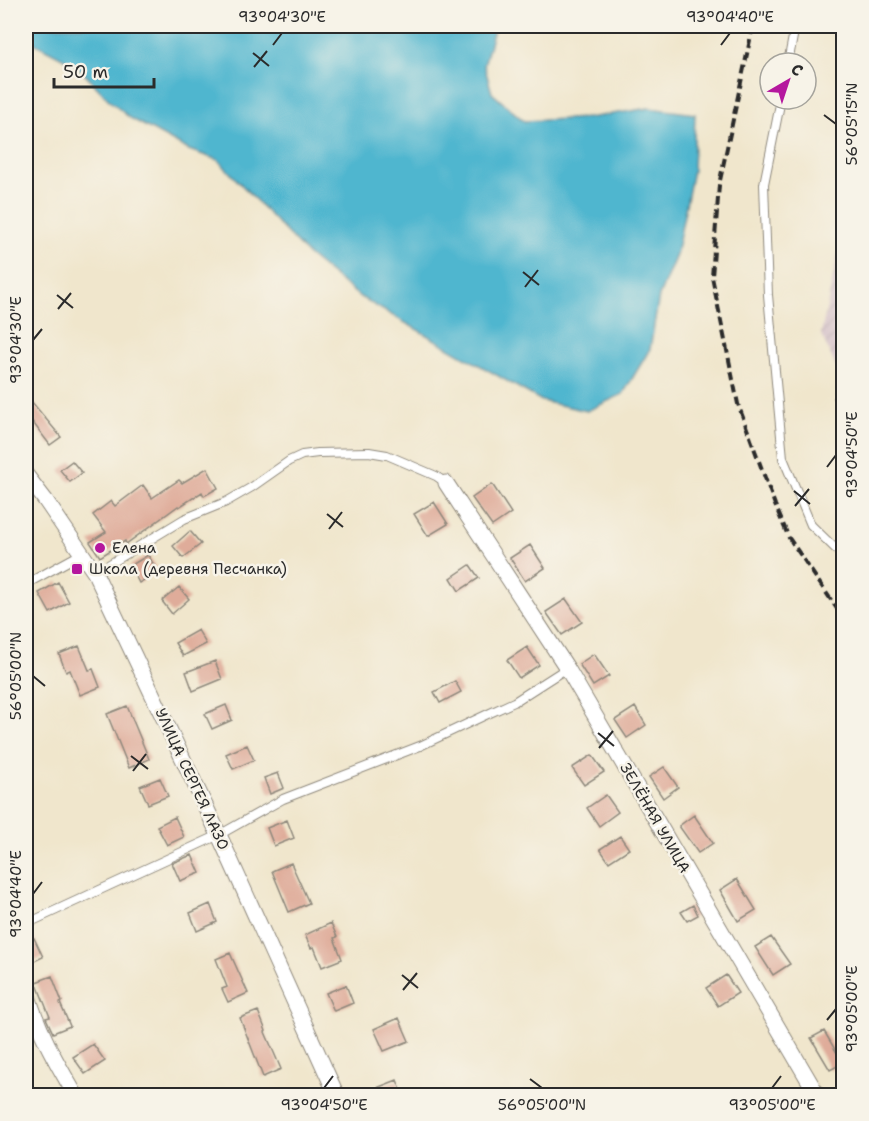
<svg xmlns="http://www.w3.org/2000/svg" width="869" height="1121" viewBox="0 0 869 1121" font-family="'Shantell Sans',sans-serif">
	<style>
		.industrial { fill: url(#industrial-furrows) }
		.water { fill: #50b6cf; stroke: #3e707d; stroke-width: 1.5 }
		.building { fill: #dfac9a }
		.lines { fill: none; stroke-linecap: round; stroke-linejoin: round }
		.service-casing { stroke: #8e887c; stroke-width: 10 }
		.minor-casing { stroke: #8e887c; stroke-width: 17 }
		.path { stroke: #8e887c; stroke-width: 2; stroke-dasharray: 1.5 4.5; stroke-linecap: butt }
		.service { stroke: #fff; stroke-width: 8 }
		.minor { stroke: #fff; stroke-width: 15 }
		.rail { stroke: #2b2b2b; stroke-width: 4; stroke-dasharray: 9 4.5; stroke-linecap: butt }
		.ticks { fill: none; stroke: #2b2b2b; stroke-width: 2 }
		.poi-dot { fill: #b5179e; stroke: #f7f3e8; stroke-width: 2 }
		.labels { text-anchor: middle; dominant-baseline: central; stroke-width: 5; stroke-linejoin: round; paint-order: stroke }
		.poi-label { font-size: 15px; fill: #2b2b2b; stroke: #f7f3e8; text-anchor: start }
		.street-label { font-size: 15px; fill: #2b2b2b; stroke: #f7f3e8 }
		.neatline { fill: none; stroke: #2b2b2b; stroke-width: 2 }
		.ticks-label { font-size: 15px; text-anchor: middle; fill: #2b2b2b }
	</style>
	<defs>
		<pattern id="industrial-furrows" width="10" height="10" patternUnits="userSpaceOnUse" patternTransform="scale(1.5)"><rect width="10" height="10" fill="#d2bdc6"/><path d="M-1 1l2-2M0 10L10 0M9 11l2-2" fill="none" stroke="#b4a3aa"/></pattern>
	</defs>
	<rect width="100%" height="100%" fill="#f7f3e8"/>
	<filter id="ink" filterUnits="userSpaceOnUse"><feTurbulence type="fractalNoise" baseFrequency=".0167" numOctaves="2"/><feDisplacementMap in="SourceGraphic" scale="12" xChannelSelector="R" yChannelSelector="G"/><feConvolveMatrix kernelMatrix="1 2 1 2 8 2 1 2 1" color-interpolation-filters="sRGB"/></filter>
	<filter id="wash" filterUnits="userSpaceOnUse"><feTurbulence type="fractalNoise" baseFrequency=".008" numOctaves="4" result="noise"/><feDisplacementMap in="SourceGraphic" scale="24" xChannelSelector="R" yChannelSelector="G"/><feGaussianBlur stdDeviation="1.35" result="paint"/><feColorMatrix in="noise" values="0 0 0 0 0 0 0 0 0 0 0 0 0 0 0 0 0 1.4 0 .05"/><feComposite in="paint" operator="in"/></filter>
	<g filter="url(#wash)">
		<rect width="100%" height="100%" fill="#f0e6cc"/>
		<!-- industrial -->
		<path class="industrial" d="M843 232V382L821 334Z"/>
		<!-- water -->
		<path class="water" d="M26 26H495L484 65 492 93 524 121 588 118 649 108 695 114 693 170 676 255 659 296 650 349 623 394 587 411 542 401 360 297 308 255 218 160 189 150 130 118 111 102 76 65 30 41 26 34Z"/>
		<g id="blocks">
			<!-- building -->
			<path class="building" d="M26 395 61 437 50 445 31 420 26 424Z
				M72 461 82 473 70 482 60 470Z
				M207 468 218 488 204 496 202 492 179 507 178 506 126 544 125 541 100 557 90 542 106 532 93 515 111 501 115 506 143 485 152 498 179 480 182 483Z
				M492 484 511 513 492 526 472 498Z
				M434 502 448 524 428 536 414 514Z
				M190 531 201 544 183 558 173 546Z
				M530 545 545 568 525 581 510 558Z
				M148 555 158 572 139 583 130 566Z
				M470 565 479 578 459 591 451 578Z
				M58 582 69 602 50 613 39 593Z
				M179 587 189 599 172 614 162 601Z
				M566 599 582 622 562 635 546 612Z
				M198 630 206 644 183 656 175 643Z
				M79 646 89 670 93 669 100 687 80 695 70 670 66 672 59 654Z
				M527 647 539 665 519 678 507 660Z
				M594 654 609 676 593 686 579 664Z
				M215 661 222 679 193 691 186 672Z
				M455 681 461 692 440 703 434 692Z
				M226 705 232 720 212 729 205 714Z
				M127 706 149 759 129 768 107 714Z
				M635 707 646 725 627 738 615 720Z
				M247 745 254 760 233 769 226 754Z
				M592 755 604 772 584 785 572 768Z
				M664 767 678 787 663 798 649 777Z
				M278 773 284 788 270 794 264 778Z
				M160 778 168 796 148 804 140 786Z
				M606 795 618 812 599 826 587 808Z
				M694 815 713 843 698 853 679 826Z
				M175 817 184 837 167 845 157 826Z
				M287 820 294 838 274 846 267 828Z
				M620 836 629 849 609 862 600 849Z
				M192 855 200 873 180 881 172 863Z
				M291 863 309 903 289 912 272 871Z
				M737 879 756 910 738 921 720 890Z
				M210 904 217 922 197 931 190 913Z
				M693 905 698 915 687 921 681 912Z
				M331 923 337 937 334 938 342 959 322 967 314 947 311 948 305 935Z
				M771 937 790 964 773 975 755 947Z
				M34 938 43 957 26 965V942Z
				M230 953 248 993 228 1002 222 989 227 987 216 959Z
				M726 975 738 993 718 1006 706 988Z
				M52 976 62 1002 60 1003 70 1026 53 1033 46 1018 50 1017 36 982Z
				M346 985 353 1003 334 1011 326 993Z
				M258 1011 266 1031 265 1032 281 1069 263 1077 240 1018Z
				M399 1018 409 1041 384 1051 374 1029Z
				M824 1031 843 1063 830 1070 811 1038Z
				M93 1044 105 1061 85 1074 73 1057Z
				M397 1080 403 1095H359Z"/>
		</g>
	</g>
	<g filter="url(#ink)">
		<use href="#blocks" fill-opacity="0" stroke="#8e887c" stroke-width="1.5"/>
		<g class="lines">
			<defs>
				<path id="service" d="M788 63 795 26
					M781 99 764 184 768 295 783 458 811 525 844 557
					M95 573 184 519 226 502 252 487 289 461 302 455 318 453 369 452 387 455 436 476 446 483
					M26 584 81 554
					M26 924 219 835 283 799 420 746 490 713 514 702 567 668"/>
				<path id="minor" d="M26 475 46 501 95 573 219 835 337 1096
					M446 483 567 668 818 1096
					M26 989C36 1027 56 1062 76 1096"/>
			</defs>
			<!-- service casing -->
			<use href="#service" class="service-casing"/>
			<!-- minor casing -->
			<use href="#minor" class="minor-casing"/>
			<!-- path -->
			<path class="path" d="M844 338 834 397 844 454
				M26 1093 27 1096"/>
			<!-- service -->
			<use href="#service" class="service"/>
			<!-- minor -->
			<use href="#minor" class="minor"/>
			<!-- rail -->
			<path class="rail" d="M753 26 719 185 712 277 738 404 775 505 789 538 844 619"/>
		</g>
	</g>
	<!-- ticks -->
	<path class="ticks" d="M273 45 282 33M721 45 730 33M253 53 269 66M254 67 267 51M824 115 836 124M523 272 539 285M525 287 538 270M57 295 73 308M58 309 71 293M33 340 42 329M827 467 836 455M794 491 810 504M795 506 809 489M327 514 343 527M329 529 342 512M33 676 45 686M598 733 614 746M599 748 613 731M131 756 148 769M133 771 146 754M33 894 42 882M402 975 418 988M403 990 417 973M827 1020 836 1009M530 1079 542 1088M324 1088 333 1076M772 1088 781 1076"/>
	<!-- markers -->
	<g class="poi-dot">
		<circle cx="100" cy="548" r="6"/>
		<rect x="71" y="563" width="12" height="12" rx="3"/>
	</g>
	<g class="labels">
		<!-- poi labels -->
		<g class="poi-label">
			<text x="112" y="548">Елена</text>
			<text x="89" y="569">Школа (деревня Песчанка)</text>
		</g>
		<!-- street labels -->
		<g class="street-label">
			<text transform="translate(192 779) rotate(65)">УЛИЦА СЕРГЕЯ ЛАЗО</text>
			<text transform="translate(655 818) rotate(60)">ЗЕЛЁНАЯ УЛИЦА</text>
		</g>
	</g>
	<!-- margin -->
	<rect width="869" height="1121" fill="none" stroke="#f7f3e8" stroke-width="66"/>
	<!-- north arrow -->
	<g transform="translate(788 81) rotate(39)"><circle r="28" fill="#f7f3e8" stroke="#a5a39c" stroke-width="1.5"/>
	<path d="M0-4.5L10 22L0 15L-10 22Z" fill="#b5179e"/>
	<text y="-9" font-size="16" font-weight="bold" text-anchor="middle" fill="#2b2b2b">С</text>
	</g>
	<!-- scale -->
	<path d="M54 78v9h100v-9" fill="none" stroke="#2b2b2b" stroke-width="3"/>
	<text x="63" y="78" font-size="18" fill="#2b2b2b" stroke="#f7f3e8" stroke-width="4.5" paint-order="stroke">50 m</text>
	<rect x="33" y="33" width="803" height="1055" class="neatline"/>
	<g class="ticks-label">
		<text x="282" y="22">93°04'30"E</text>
		<text x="730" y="22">93°04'40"E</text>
		<text transform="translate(852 124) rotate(-90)" y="5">56°05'15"N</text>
		<text transform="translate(16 340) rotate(-90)" y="5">93°04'30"E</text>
		<text transform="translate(852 455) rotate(-90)" y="5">93°04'50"E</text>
		<text transform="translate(16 676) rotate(-90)" y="5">56°05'00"N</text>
		<text transform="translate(16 894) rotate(-90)" y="5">93°04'40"E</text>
		<text transform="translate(852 1009) rotate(-90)" y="5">93°05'00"E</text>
		<text x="324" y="1110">93°04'50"E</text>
		<text x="542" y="1110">56°05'00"N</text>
		<text x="772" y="1110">93°05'00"E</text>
	</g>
</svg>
